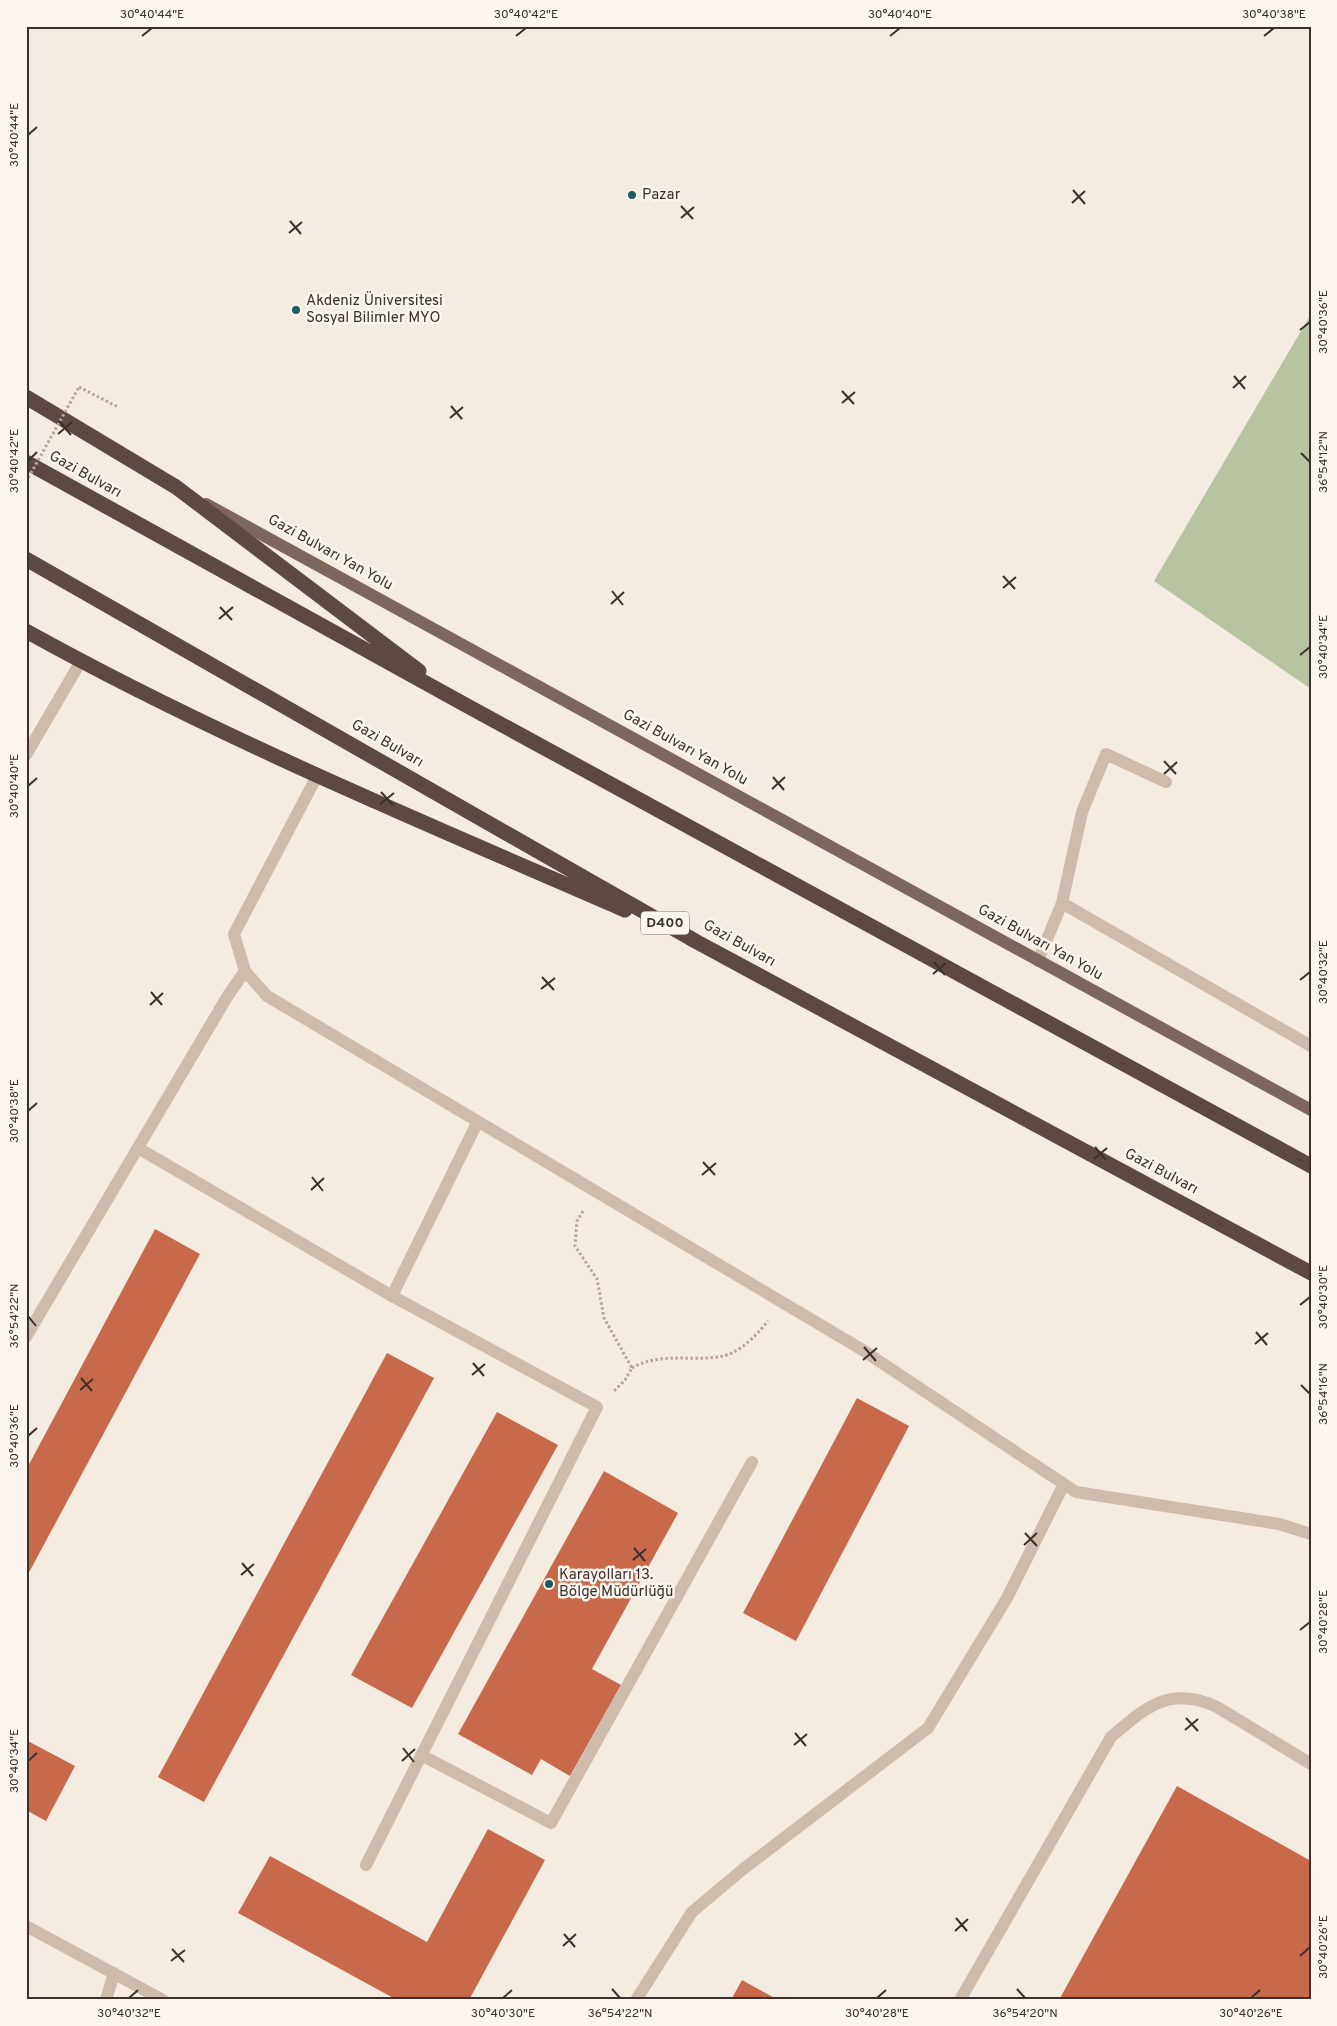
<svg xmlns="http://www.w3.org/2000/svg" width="1337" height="2026" viewBox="0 0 1337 2026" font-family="Overpass,sans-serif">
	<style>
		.green { fill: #b8c4a0 }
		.building { fill: #c8694b }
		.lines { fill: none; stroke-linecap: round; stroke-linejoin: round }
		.path { stroke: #b9a596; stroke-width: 3; stroke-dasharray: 2.5 2.5; stroke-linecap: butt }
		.minor { stroke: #cdbbac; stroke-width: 12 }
		.major { stroke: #7d675c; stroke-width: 12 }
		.highway { stroke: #5c4a42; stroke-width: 15 }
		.path-bridge { stroke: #b9a596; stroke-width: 3; stroke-dasharray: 2.5 2.5; stroke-linecap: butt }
		.ticks { fill: none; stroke: #3b302b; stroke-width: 2 }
		.poi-dot { fill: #1f5a5e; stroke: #fbf5ee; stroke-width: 2 }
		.labels { text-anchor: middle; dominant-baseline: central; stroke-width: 5; stroke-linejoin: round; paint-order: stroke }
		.shield { fill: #fbf5ee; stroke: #756b66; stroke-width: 1 }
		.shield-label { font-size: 14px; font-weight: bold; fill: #3b302b }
		.poi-label { font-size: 15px; fill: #3b302b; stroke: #fbf5ee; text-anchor: start }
		.street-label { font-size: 15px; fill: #3b302b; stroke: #fbf5ee }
		.neatline { fill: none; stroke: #3b302b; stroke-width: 2 }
		.ticks-label { font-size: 12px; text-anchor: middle; fill: #3b302b }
	</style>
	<rect width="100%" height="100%" fill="#f4ebe1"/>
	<!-- green -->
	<path class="green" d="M1311 314V689L1154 581Z"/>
	<!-- building -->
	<path class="building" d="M155 1229 200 1254 26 1578V1470Z
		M387 1353 434 1378 204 1802 158 1777Z
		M857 1398 909 1426 796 1641 743 1613Z
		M497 1412 558 1445 412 1708 351 1675Z
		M604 1471 678 1513 592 1669 621 1685 570 1776 541 1759 532 1775 458 1734Z
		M26 1740 75 1766 46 1821 26 1810Z
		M1177 1786 1311 1861V2000H1059Z
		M488 1829 545 1860 469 2000H397L238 1913 270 1856 427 1942Z
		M742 1980 778 2000H731Z"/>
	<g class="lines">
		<!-- path -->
		<path class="path" d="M79 387 118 407
			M583 1211 577 1221 575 1246 597 1279 604 1318 632 1368 625 1380 613 1392
			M632 1368C663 1349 708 1366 734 1352 747 1345 759 1332 768 1321"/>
		<!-- minor -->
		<path class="minor" d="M26 755 81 661
			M317 776 234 934 245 971 267 996 861 1349 1076 1492 1279 1524 1311 1534
			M1062 903 1311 1046
			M1038 961 1062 903 1082 812 1106 754 1166 782
			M138 1148 392 1296
			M26 1337 227 997 245 971
			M421 1755 551 1823 752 1462
			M366 1865 597 1407 392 1296 477 1123
			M26 1926 163 2000
			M106 2000 114 1973
			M636 2000 692 1912 742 1870 928 1728 1007 1598 1064 1484
			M960 2000 1111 1737C1146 1707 1170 1685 1217 1707L1311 1764"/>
		<!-- major -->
		<path class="major" d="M206 504 1311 1110"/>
		<!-- highway -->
		<path class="highway" d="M26 397 176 487 419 671
			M26 462 462 703 1311 1166
			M26 559 697 942 1311 1273
			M26 631C219 738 423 822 625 910"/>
		<!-- path-bridge -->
		<path class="path-bridge" d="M26 482 79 387"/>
	</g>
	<!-- ticks -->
	<path class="ticks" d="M142 36 152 28M516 36 526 28M890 36 900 28M1264 36 1274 28M28 135 37 127M1073 190 1085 204M1072 203 1085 191M681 206 693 219M681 218 694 207M290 221 301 234M289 233 302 222M1300 330 1310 322M1234 376 1245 389M1233 388 1246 376M842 391 854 404M842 403 855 392M451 406 462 419M450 418 463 407M59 421 71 435M58 434 72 422M1301 453 1310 462M28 461 37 452M1003 576 1015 589M1003 588 1016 577M612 591 623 605M611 604 624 592M220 607 232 620M219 619 233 607M1300 655 1310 647M1164 761 1176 774M1164 774 1177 762M773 777 784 790M28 786 37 778M772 789 785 777M381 792 393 805M380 804 394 793M934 962 945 975M933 974 946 963M542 977 554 990M1300 980 1310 972M541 989 555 978M151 992 162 1005M150 1005 163 993M28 1111 37 1103M1095 1147 1106 1160M1094 1159 1107 1148M703 1162 715 1175M702 1175 716 1163M312 1177 323 1191M311 1190 324 1178M1300 1305 1310 1297M28 1316 36 1326M1256 1332 1267 1345M1255 1344 1268 1333M864 1347 876 1361M863 1360 877 1348M473 1363 484 1376M472 1375 485 1364M81 1378 92 1391M1301 1385 1310 1394M80 1390 93 1379M28 1436 37 1428M1025 1533 1037 1546M1024 1545 1037 1533M634 1548 645 1561M633 1560 646 1549M242 1563 253 1576M241 1575 254 1564M1300 1630 1310 1622M1186 1718 1198 1731M1185 1730 1198 1719M795 1733 806 1746M794 1745 807 1734M403 1748 414 1762M28 1761 37 1753M402 1761 415 1749M956 1918 967 1931M955 1931 968 1919M564 1934 575 1947M563 1946 576 1934M172 1949 184 1962M1300 1956 1310 1947M171 1961 185 1950M612 1989 620 1998M1017 1989 1025 1998M129 1998 138 1990M503 1998 512 1990M877 1998 886 1990M1251 1998 1260 1990"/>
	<!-- markers -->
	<g class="poi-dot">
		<circle cx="632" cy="195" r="5"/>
		<circle cx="296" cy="310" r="5"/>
		<circle cx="549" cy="1584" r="5"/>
	</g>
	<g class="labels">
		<!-- shield labels -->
		<rect class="shield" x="641" y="911.5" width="48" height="23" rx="4"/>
		<g class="shield-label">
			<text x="665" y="923">D400</text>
		</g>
		<!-- poi labels -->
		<g class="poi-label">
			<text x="642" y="195">Pazar</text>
			<text x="306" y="301">Akdeniz Üniversitesi<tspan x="306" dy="17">Sosyal Bilimler MYO</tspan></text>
			<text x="559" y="1575">Karayolları 13.<tspan x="559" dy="17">Bölge Müdürlüğü</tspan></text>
		</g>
		<!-- street labels -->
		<g class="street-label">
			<text transform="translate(85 475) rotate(29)">Gazi Bulvarı</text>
			<text transform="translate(330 553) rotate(29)">Gazi Bulvarı Yan Yolu</text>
			<text transform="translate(387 744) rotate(30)">Gazi Bulvarı</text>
			<text transform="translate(685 748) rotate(29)">Gazi Bulvarı Yan Yolu</text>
			<text transform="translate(1040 943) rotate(29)">Gazi Bulvarı Yan Yolu</text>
			<text transform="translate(739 944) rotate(29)">Gazi Bulvarı</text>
			<text transform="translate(1161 1172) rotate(28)">Gazi Bulvarı</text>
		</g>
	</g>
	<!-- border -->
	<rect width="1337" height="2026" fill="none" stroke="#fbf5ee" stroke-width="55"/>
	<rect x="28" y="28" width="1282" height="1970" class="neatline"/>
	<g class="ticks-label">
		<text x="152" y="18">30°40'44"E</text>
		<text x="526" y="18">30°40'42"E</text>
		<text x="900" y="18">30°40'40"E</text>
		<text x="1274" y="18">30°40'38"E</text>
		<text transform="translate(14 135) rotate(-90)" y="4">30°40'44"E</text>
		<text transform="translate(1323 322) rotate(-90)" y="4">30°40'36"E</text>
		<text transform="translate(14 461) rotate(-90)" y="4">30°40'42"E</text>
		<text transform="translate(1323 462) rotate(-90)" y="4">36°54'12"N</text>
		<text transform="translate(1323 647) rotate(-90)" y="4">30°40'34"E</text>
		<text transform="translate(14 786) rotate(-90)" y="4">30°40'40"E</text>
		<text transform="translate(1323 972) rotate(-90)" y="4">30°40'32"E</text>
		<text transform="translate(14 1111) rotate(-90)" y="4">30°40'38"E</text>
		<text transform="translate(1323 1297) rotate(-90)" y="4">30°40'30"E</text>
		<text transform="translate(14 1316) rotate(-90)" y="4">36°54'22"N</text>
		<text transform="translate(1323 1394) rotate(-90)" y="4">36°54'16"N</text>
		<text transform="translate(14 1436) rotate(-90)" y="4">30°40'36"E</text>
		<text transform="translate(1323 1622) rotate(-90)" y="4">30°40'28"E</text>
		<text transform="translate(14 1761) rotate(-90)" y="4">30°40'34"E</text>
		<text transform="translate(1323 1947) rotate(-90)" y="4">30°40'26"E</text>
		<text x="129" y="2017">30°40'32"E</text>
		<text x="503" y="2017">30°40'30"E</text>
		<text x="620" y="2017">36°54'22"N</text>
		<text x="877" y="2017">30°40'28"E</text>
		<text x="1025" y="2017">36°54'20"N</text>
		<text x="1251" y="2017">30°40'26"E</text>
	</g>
</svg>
